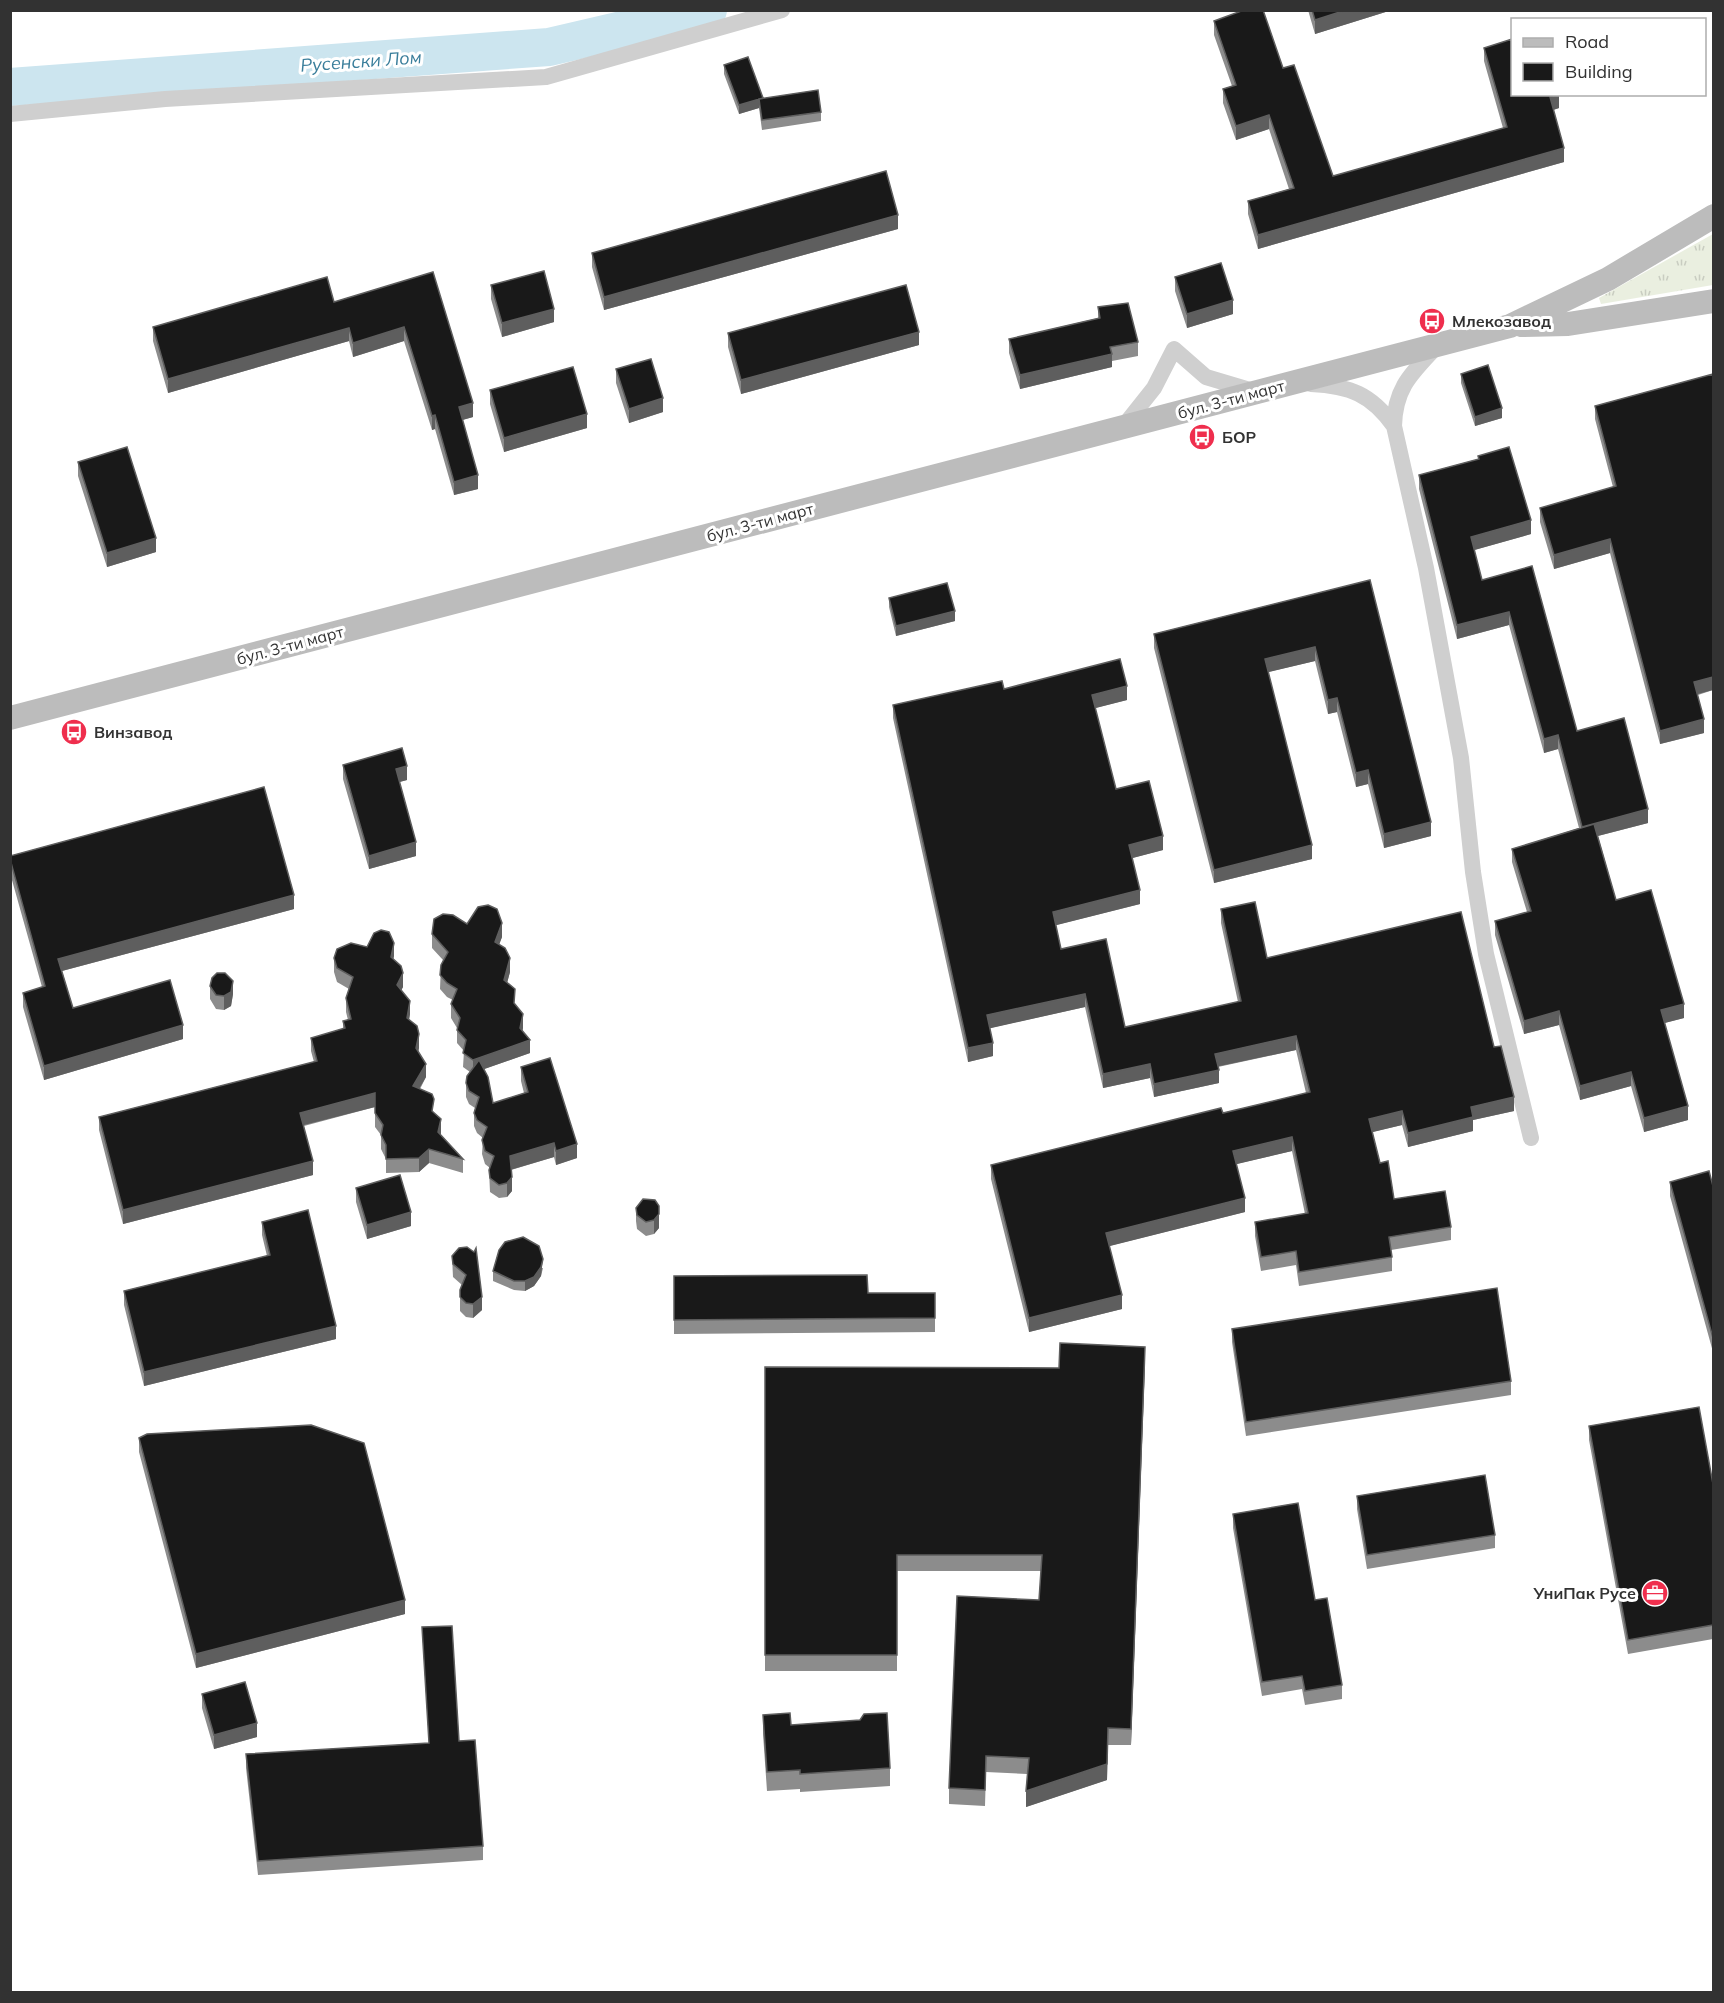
<svg xmlns="http://www.w3.org/2000/svg" width="1724" height="2003" viewBox="0 0 1724 2003" font-family="Mulish,sans-serif">
	<style>
		.grass { fill: url(#grass-tufts) }
		.lines { fill: none; stroke-linecap: round; stroke-linejoin: round }
		.river { stroke: #cce5ef; stroke-width: 38 }
		.minor { stroke: #cfcfcf; stroke-width: 16 }
		.secondary { stroke: #bcbcbc; stroke-width: 24 }
		.wall { fill: #8c8c8c }
		.shaded-wall { fill: #5e5e5e }
		.building { fill: #191919; stroke: #5e5e5e; stroke-width: 1.5 }
		.labels { text-anchor: middle; dominant-baseline: central; stroke-width: 6; stroke-linejoin: round; paint-order: stroke }
		.poi-label { font-size: 16px; font-weight: bold; fill: #323232; stroke: #fff; text-anchor: start }
		.street-label { font-size: 16px; fill: #323232; stroke: #fff }
		.water-label { font-size: 18px; font-style: italic; fill: #3a7e9b; stroke: #fff }
	</style>
	<defs>
		<pattern id="grass-tufts" width="24" height="20" patternUnits="userSpaceOnUse" patternTransform="scale(1.5)"><rect width="24" height="20" fill="#eaefe0"/><path d="M3 7l-1-3M5 7V3M7 7l1-3M15 17l-1-3M17 17v-4M19 17l1-3" fill="none" stroke="#c9cdc1"/></pattern>
	</defs>
	<rect width="100%" height="100%" fill="#fff"/>
	<!-- grass -->
	<path class="grass" d="M1713 234V285L1601 304 1599 298Z"/>
	<g class="lines">
		<!-- river -->
		<path class="river" d="M10 87 549 47 708 10"/>
		<!-- minor -->
		<path class="minor" d="M10 114 165 99 546 77 782 10
			M1311 384C1350 386 1371 394 1394 426 1395 387 1412 373 1437 346
			M1394 426 1426 568 1461 758 1473 872 1486 954 1531 1138
			M1123 427 1154 388 1174 349 1206 377 1253 391"/>
		<!-- secondary -->
		<path class="secondary" d="M1522 325 1568 324 1714 301
			M10 718 1510 326 1608 279 1714 216"/>
	</g>
	<!-- wall -->
	<path class="wall" d="M1308 10H1392L1315 34Z
		M1214 21 1283 68 1333 176 1503 128 1484 61V48L1559 108 1553 110 1564 162 1258 249 1248 214V201L1289 189 1269 129 1236 140 1223 103V89L1232 86 1214 35Z
		M724 65 763 98 821 112V121L762 130 759 108 739 114 724 74Z
		M898 229 604 310 592 267V253Z
		M433 272 473 417 462 420 478 489 454 495 435 429 432 430 404 341 353 357 349 341 168 393 153 341V327L334 302Z
		M1175 277 1233 314 1187 328 1175 291Z
		M491 285 554 322 502 337 491 299Z
		M1098 307 1138 342V356L1112 361V367L1020 389 1009 353V339L1098 318Z
		M728 333 919 345 741 394 728 347Z
		M616 369 663 412 629 423 616 383Z
		M1461 374 1502 418 1475 426 1461 383Z
		M1713 374V690L1698 695 1704 733 1660 744 1610 553 1554 569 1540 522V508L1613 487 1595 419V406Z
		M490 390 587 428 504 452 490 404Z
		M1478 456 1531 534 1474 550 1482 580 1532 566 1577 731 1648 823 1598 836 1616 900 1684 1018 1664 1023 1688 1120 1644 1132 1631 1086 1580 1100 1559 1025 1524 1034 1495 935V921L1527 912 1512 862V849L1579 828 1558 749 1544 753 1509 625 1457 639 1419 489V475L1478 459Z
		M78 462 156 552 107 567 78 476Z
		M1370 580 1431 836 1384 848 1368 784 1356 787 1337 712 1328 714 1315 661 1268 672 1312 859 1214 883 1154 648V634Z
		M889 598 955 621 896 636 889 607Z
		M1004 689 1127 700 1095 708 1116 789 1163 850 1132 858 1140 904 1056 925 1061 949 1125 1027 1238 1002 1221 923V909L1267 958 1494 1047 1514 1111 1473 1120V1131L1408 1147 1402 1125 1372 1132 1380 1163 1394 1199 1451 1227V1240L1391 1250 1392 1257V1271L1299 1286 1296 1265 1261 1271 1255 1236V1222L1305 1214 1292 1151 1236 1164 1245 1212 1109 1246 1122 1309 1029 1332 991 1179V1165L1223 1113 1306 1093 1296 1050 1218 1067 1219 1083 1154 1097 1150 1078 1103 1088 1085 1007 990 1028 993 1056 968 1062 893 718V705Z
		M343 765 407 780 399 782 416 856 369 869 343 779Z
		M10 856 294 909 62 971 73 1008 183 1039 44 1080 23 1007V993L42 987 10 873Z
		M432 934 502 937 499 944 510 972 507 983 523 1028 522 1031 530 1053 484 1069 493 1103 524 1093 521 1081V1067L577 1158 556 1165 554 1157 511 1170 512 1191 507 1197 499 1198 490 1192 489 1170 490 1168 485 1164 482 1154 483 1138 477 1133 474 1126V1113L475 1108 469 1104 466 1097V1083L470 1072 463 1067 464 1051 457 1043V1028L451 1018V1004L453 1000 447 997 440 989 441 965 443 960 432 948Z
		M394 956 393 959 403 987 401 990 410 1014 409 1019 419 1048 418 1051 426 1077 420 1089 434 1113 441 1133V1135L463 1159V1173L429 1163 419 1172 386 1173V1159L381 1149V1135L375 1127V1107L304 1126 313 1175 123 1224 99 1130V1117L314 1062 311 1051V1038L343 1029V1021L348 1020 346 1012V998L349 989 337 982 334 972V958Z
		M210 986 233 994 231 1006 224 1010 216 1009 210 999Z
		M1670 1182 1713 1186V1352L1670 1196Z
		M356 1188 411 1226 367 1239 356 1202Z
		M643 1199 659 1228 654 1234 646 1236 637 1229 636 1221V1208Z
		M262 1222 336 1339 144 1386 124 1305V1291L267 1256 262 1235Z
		M459 1248 482 1310 473 1318 466 1317 460 1311V1290L462 1285 453 1277 452 1256Z
		M543 1268 541 1276 534 1286 525 1291 514 1290 493 1281V1271Z
		M674 1276 868 1293H935V1332L674 1334Z
		M1232 1329 1511 1381V1395L1246 1436 1232 1342Z
		M1145 1363 1131 1745H1108L1107 1780 1026 1807 1027 1774 986 1772 985 1806 949 1804V1788L1039 1600 1041 1571H897V1671H765V1367L1059 1368Z
		M1589 1426 1713 1484V1639L1628 1654 1589 1440Z
		M139 1438 405 1614 196 1668 139 1452Z
		M1357 1496 1495 1535V1548L1367 1569 1357 1509Z
		M1233 1514 1315 1600 1342 1685V1699L1305 1705 1302 1689 1262 1696 1233 1528Z
		M422 1627 459 1741 483 1846V1860L258 1875 246 1768V1754L429 1743Z
		M202 1694 257 1737 214 1749 202 1708Z
		M10 1707 11 1712V1726H10Z
		M763 1715 791 1725 890 1768V1786L800 1792V1789L767 1791 763 1734Z"/>
	<!-- shaded-wall -->
	<path class="shaded-wall" d="M1346 10H1392L1315 34V20Z
		M1559 95V108L1550 111V97Z
		M759 99V108L739 114V105Z
		M1269 115V129L1236 140V126Z
		M1564 148V162L1258 249V235Z
		M898 215V229L604 310V297Z
		M1233 300V314L1187 328V314Z
		M554 309V322L502 337V323Z
		M404 327V341L353 357V343Z
		M349 328V341L168 393V379Z
		M919 332V345L741 394V380Z
		M1112 354V367L1020 389V375Z
		M663 398V412L629 423V409Z
		M473 403V417L459 421V407Z
		M1502 408V418L1475 426V417Z
		M587 414V428L504 452V438Z
		M435 415V429L432 430V416Z
		M478 475V489L454 495V482Z
		M1531 520V534L1471 551V537Z
		M156 538V552L107 567V553Z
		M1610 539V553L1554 569V555Z
		M955 611V621L896 636V626Z
		M1509 612V625L1457 639V625Z
		M1315 647V661L1265 673V659Z
		M1713 677V690L1694 695V682Z
		M1127 686V700L1092 709V695Z
		M1337 698V712L1328 714V700Z
		M1704 719V733L1660 744V731Z
		M1558 735V749L1544 753V739Z
		M407 766V780L396 783V769Z
		M1368 770V784L1356 787V773Z
		M1648 809V823L1582 840V827Z
		M1431 822V836L1384 848V834Z
		M1163 836V850L1129 859V845Z
		M416 842V856L369 869V856Z
		M1312 845V859L1214 883V870Z
		M1140 890V904L1053 926V912Z
		M294 895V909L58 972V959Z
		M502 923V937L495 956V942Z
		M394 943V956L391 970V957Z
		M510 958V972L504 994V980Z
		M403 973V987L397 999V985Z
		M233 981V994L231 1006 224 1010V996Z
		M1085 994V1007L987 1029V1015Z
		M410 1001V1014L407 1032V1018Z
		M1684 1004V1018L1661 1024V1010Z
		M1559 1011V1025L1524 1034V1021Z
		M523 1014V1028L520 1042V1028Z
		M183 1025V1039L44 1080V1066Z
		M419 1034V1048L416 1062V1048Z
		M1296 1036V1050L1215 1067V1054Z
		M530 1040V1053L473 1073V1060Z
		M993 1043V1056L968 1062V1048Z
		M426 1064V1077L413 1099V1086Z
		M1150 1064V1078L1103 1088V1074Z
		M1219 1070V1083L1154 1097V1084Z
		M1631 1072V1086L1580 1100V1086Z
		M375 1093V1107L300 1126V1113Z
		M1514 1097V1111L1473 1120V1131L1408 1147V1133L1471 1107Z
		M1688 1106V1120L1644 1132V1118Z
		M1402 1111V1125L1369 1133V1119Z
		M441 1119V1133L438 1146V1132Z
		M1292 1137V1151L1233 1165V1151Z
		M554 1143V1157L510 1170V1156Z
		M577 1144V1158L556 1165V1151Z
		M429 1149V1163L419 1172V1158Z
		M313 1161V1175L123 1224V1210Z
		M512 1177V1191L507 1197V1183Z
		M1245 1198V1212L1106 1247V1233Z
		M659 1206V1228L654 1234V1220Z
		M411 1212V1226L367 1239V1225Z
		M543 1259 541 1276 534 1286 525 1291V1281Z
		M1122 1295V1309L1029 1332V1318Z
		M482 1297V1310L473 1318V1304Z
		M336 1326V1339L144 1386V1372Z
		M1145 1347V1363L1131 1745V1729Z
		M405 1600V1614L196 1668V1654Z
		M257 1723V1737L214 1749V1735Z
		M1108 1728 1107 1780 1026 1807V1791Z"/>
	<!-- building -->
	<path class="building" d="M1244 10H1263L1283 68 1294 65 1333 176 1507 127 1484 48 1512 39V94H1559L1550 97 1564 148 1258 235 1248 201 1294 188 1269 115 1236 126 1223 89 1236 85 1214 21Z
		M1312 10H1346L1315 20Z
		M748 57 763 98 739 105 724 65Z
		M818 90 821 112 762 120 759 99Z
		M886 171 898 215 604 297 592 253Z
		M1221 263 1233 300 1187 314 1175 277Z
		M544 271 554 309 502 323 491 285Z
		M433 272 473 403 459 407 478 475 454 482 435 415 432 416 404 327 353 343 349 328 168 379 153 327 327 277 334 302Z
		M906 285 919 332 741 380 728 333Z
		M1128 303 1138 342 1110 347 1112 354 1020 375 1009 339 1100 318 1098 307Z
		M651 359 663 398 629 409 616 369Z
		M1488 365 1502 408 1475 417 1461 374Z
		M573 367 587 414 504 438 490 390Z
		M1713 374V677L1694 682 1704 719 1660 731 1610 539 1554 555 1540 508 1616 486 1595 406Z
		M127 447 156 538 107 553 78 462Z
		M1509 447 1531 520 1471 537 1482 580 1532 566 1577 731 1624 718 1648 809 1582 827 1558 735 1544 739 1509 612 1457 625 1419 475 1479 459 1478 456Z
		M1370 580 1431 822 1384 834 1368 770 1356 773 1337 698 1328 700 1315 647 1265 659 1312 845 1214 870 1154 634Z
		M947 583 955 611 896 626 889 598Z
		M1120 659 1127 686 1092 695 1116 789 1149 781 1163 836 1129 845 1140 890 1053 912 1061 949 1106 939 1125 1027 1241 1001 1221 909 1255 902 1267 958 1461 912 1494 1047 1501 1046 1514 1097 1471 1107 1473 1117 1408 1133 1402 1111 1369 1119 1380 1163 1388 1161 1394 1199 1445 1191 1451 1227 1389 1237 1392 1257 1299 1272 1296 1251 1261 1257 1255 1222 1308 1213 1292 1137 1233 1151 1245 1198 1106 1233 1122 1295 1029 1318 991 1165 1221 1108 1223 1113 1310 1092 1296 1036 1215 1054 1219 1070 1154 1084 1150 1064 1103 1074 1085 994 987 1015 993 1043 968 1048 893 705 1002 681 1004 689Z
		M402 748 407 766 396 769 416 842 369 856 343 765Z
		M264 787 294 895 58 959 73 1008 170 980 183 1025 44 1066 23 993 45 986 10 859V856Z
		M1594 824 1616 900 1651 890 1684 1004 1661 1010 1688 1106 1644 1118 1631 1072 1580 1086 1559 1011 1524 1021 1495 921 1531 911 1512 849Z
		M488 905 497 909 502 923 495 942 505 948 510 958 504 980 515 989 514 1003 523 1014 520 1028 530 1040 473 1060 463 1053 466 1040 457 1030 460 1018 451 1004 457 989 447 983 440 975 441 965 448 952 432 934 434 919 443 914 453 915 467 924 478 907Z
		M381 930 389 932 394 943 391 957 401 966 403 973 397 985 410 1001 407 1018 417 1026 419 1034 416 1048 426 1064 413 1086 432 1094 434 1099 432 1111 441 1119 438 1132 463 1159 429 1149 419 1158 386 1159V1145L381 1135 383 1125 375 1113V1093L300 1113 313 1161 123 1210 99 1117 317 1061 311 1038 345 1028 343 1021 351 1019 346 998 353 977 337 968 334 958 337 949 351 943 367 947 374 933Z
		M217 973H225L233 981 231 992 224 996 216 995 210 986 212 978Z
		M550 1058 577 1144 556 1151 554 1143 510 1156 512 1177 507 1183 499 1185 490 1178 489 1170 494 1156 485 1151 482 1140 487 1127 477 1120 474 1113 479 1097 469 1091 466 1083 467 1076 479 1060 488 1077 493 1103 528 1092 521 1067Z
		M1709 1171 1713 1186V1338L1670 1182Z
		M400 1175 411 1212 367 1225 356 1188Z
		M643 1199 655 1200 659 1206V1214L654 1220 646 1222 637 1215 636 1208Z
		M308 1210 336 1326 144 1372 124 1291 270 1255 262 1222Z
		M523 1237 539 1246 543 1259 541 1267 534 1277 525 1281H514L493 1271 499 1250 505 1242Z
		M467 1247 474 1252 476 1248 482 1297 473 1304 466 1303 460 1297V1290L466 1275 453 1264 452 1256 459 1248Z
		M867 1275 868 1293H935V1318L674 1320V1276Z
		M1497 1288 1511 1381 1246 1422 1232 1329Z
		M1060 1343 1145 1347 1131 1729 1108 1728 1107 1764 1026 1791 1029 1758 986 1756 985 1790 949 1788 957 1596 1039 1600 1042 1555H897V1655H765V1367L1059 1368Z
		M1699 1407 1713 1484V1625L1628 1640 1589 1426Z
		M311 1425 364 1443 405 1600 196 1654 139 1438 147 1434Z
		M1485 1475 1495 1535 1367 1555 1357 1496Z
		M1298 1503 1315 1600 1327 1598 1342 1685 1305 1691 1302 1676 1262 1682 1233 1514Z
		M452 1626 459 1741 475 1740 483 1846 258 1861 246 1754 429 1743 422 1627Z
		M245 1682 257 1723 214 1735 202 1694Z
		M790 1713 791 1725 860 1720 864 1714 887 1713 890 1768 800 1774V1770L767 1772 763 1715Z"/>
	<!-- icons -->
	<defs>
		<symbol id="bus-disc" viewBox="-11 -11 22 22"><circle r="9.5" fill="#ef2e4d" stroke="#fff"/><path d="M-5-6H5V4H4V6H2V4H-2V6H-4V4H-5ZM-3.5-4V0h7V-4ZM-3.5 1.2v1.5H-2V1.2ZM2 1.2v1.5H3.5V1.2Z" fill="#fff"/></symbol>
		<symbol id="office-disc" viewBox="-11 -11 22 22"><circle r="9.5" fill="#ef2e4d" stroke="#fff"/><path d="M-6-3h4V-5.5h4V-3h4V5H-6ZM-1-4.5V-3h2v-1.5ZM-6 0V1H6V0Z" fill="#fff"/></symbol>
	</defs>
	<g fill-rule="evenodd">
		<use href="#bus-disc" x="1417" y="306" width="30" height="30"/>
		<use href="#bus-disc" x="1187" y="422" width="30" height="30"/>
		<use href="#bus-disc" x="59" y="717" width="30" height="30"/>
		<use href="#office-disc" x="1640" y="1578" width="30" height="30"/>
	</g>
	<g class="labels">
		<!-- poi labels -->
		<g class="poi-label">
			<text x="1452" y="321">Млекозавод</text>
			<text x="1222" y="437">БОР</text>
			<text x="94" y="732">Винзавод</text>
			<text x="1636" y="1593" text-anchor="end">УниПак Русе</text>
		</g>
		<!-- street labels -->
		<g class="street-label">
			<text transform="translate(1231 399) rotate(-15)">бул. 3-ти март</text>
			<text transform="translate(760 522) rotate(-15)">бул. 3-ти март</text>
			<text transform="translate(290 645) rotate(-15)">бул. 3-ти март</text>
		</g>
		<!-- water labels -->
		<g class="water-label">
			<text transform="translate(361 61) rotate(-4)">Русенски Лом</text>
		</g>
	</g>
	<!-- border -->
	<rect width="1724" height="2003" fill="none" stroke="#323232" stroke-width="24"/>
	<!-- legend -->
	<rect x="1511" y="18" width="195" height="78" fill="#ffffff" stroke="#adadad" stroke-width="1.5"/>
	<rect x="1523" y="38" width="30" height="9" fill="#bcbcbc" stroke="#adadad" stroke-width="1.5"/>
	<text x="1565" y="48" font-size="18" fill="#323232">Road</text>
	<rect x="1523" y="63" width="30" height="18" fill="#191919" stroke="#adadad" stroke-width="1.5"/>
	<text x="1565" y="78" font-size="18" fill="#323232">Building</text>
</svg>
